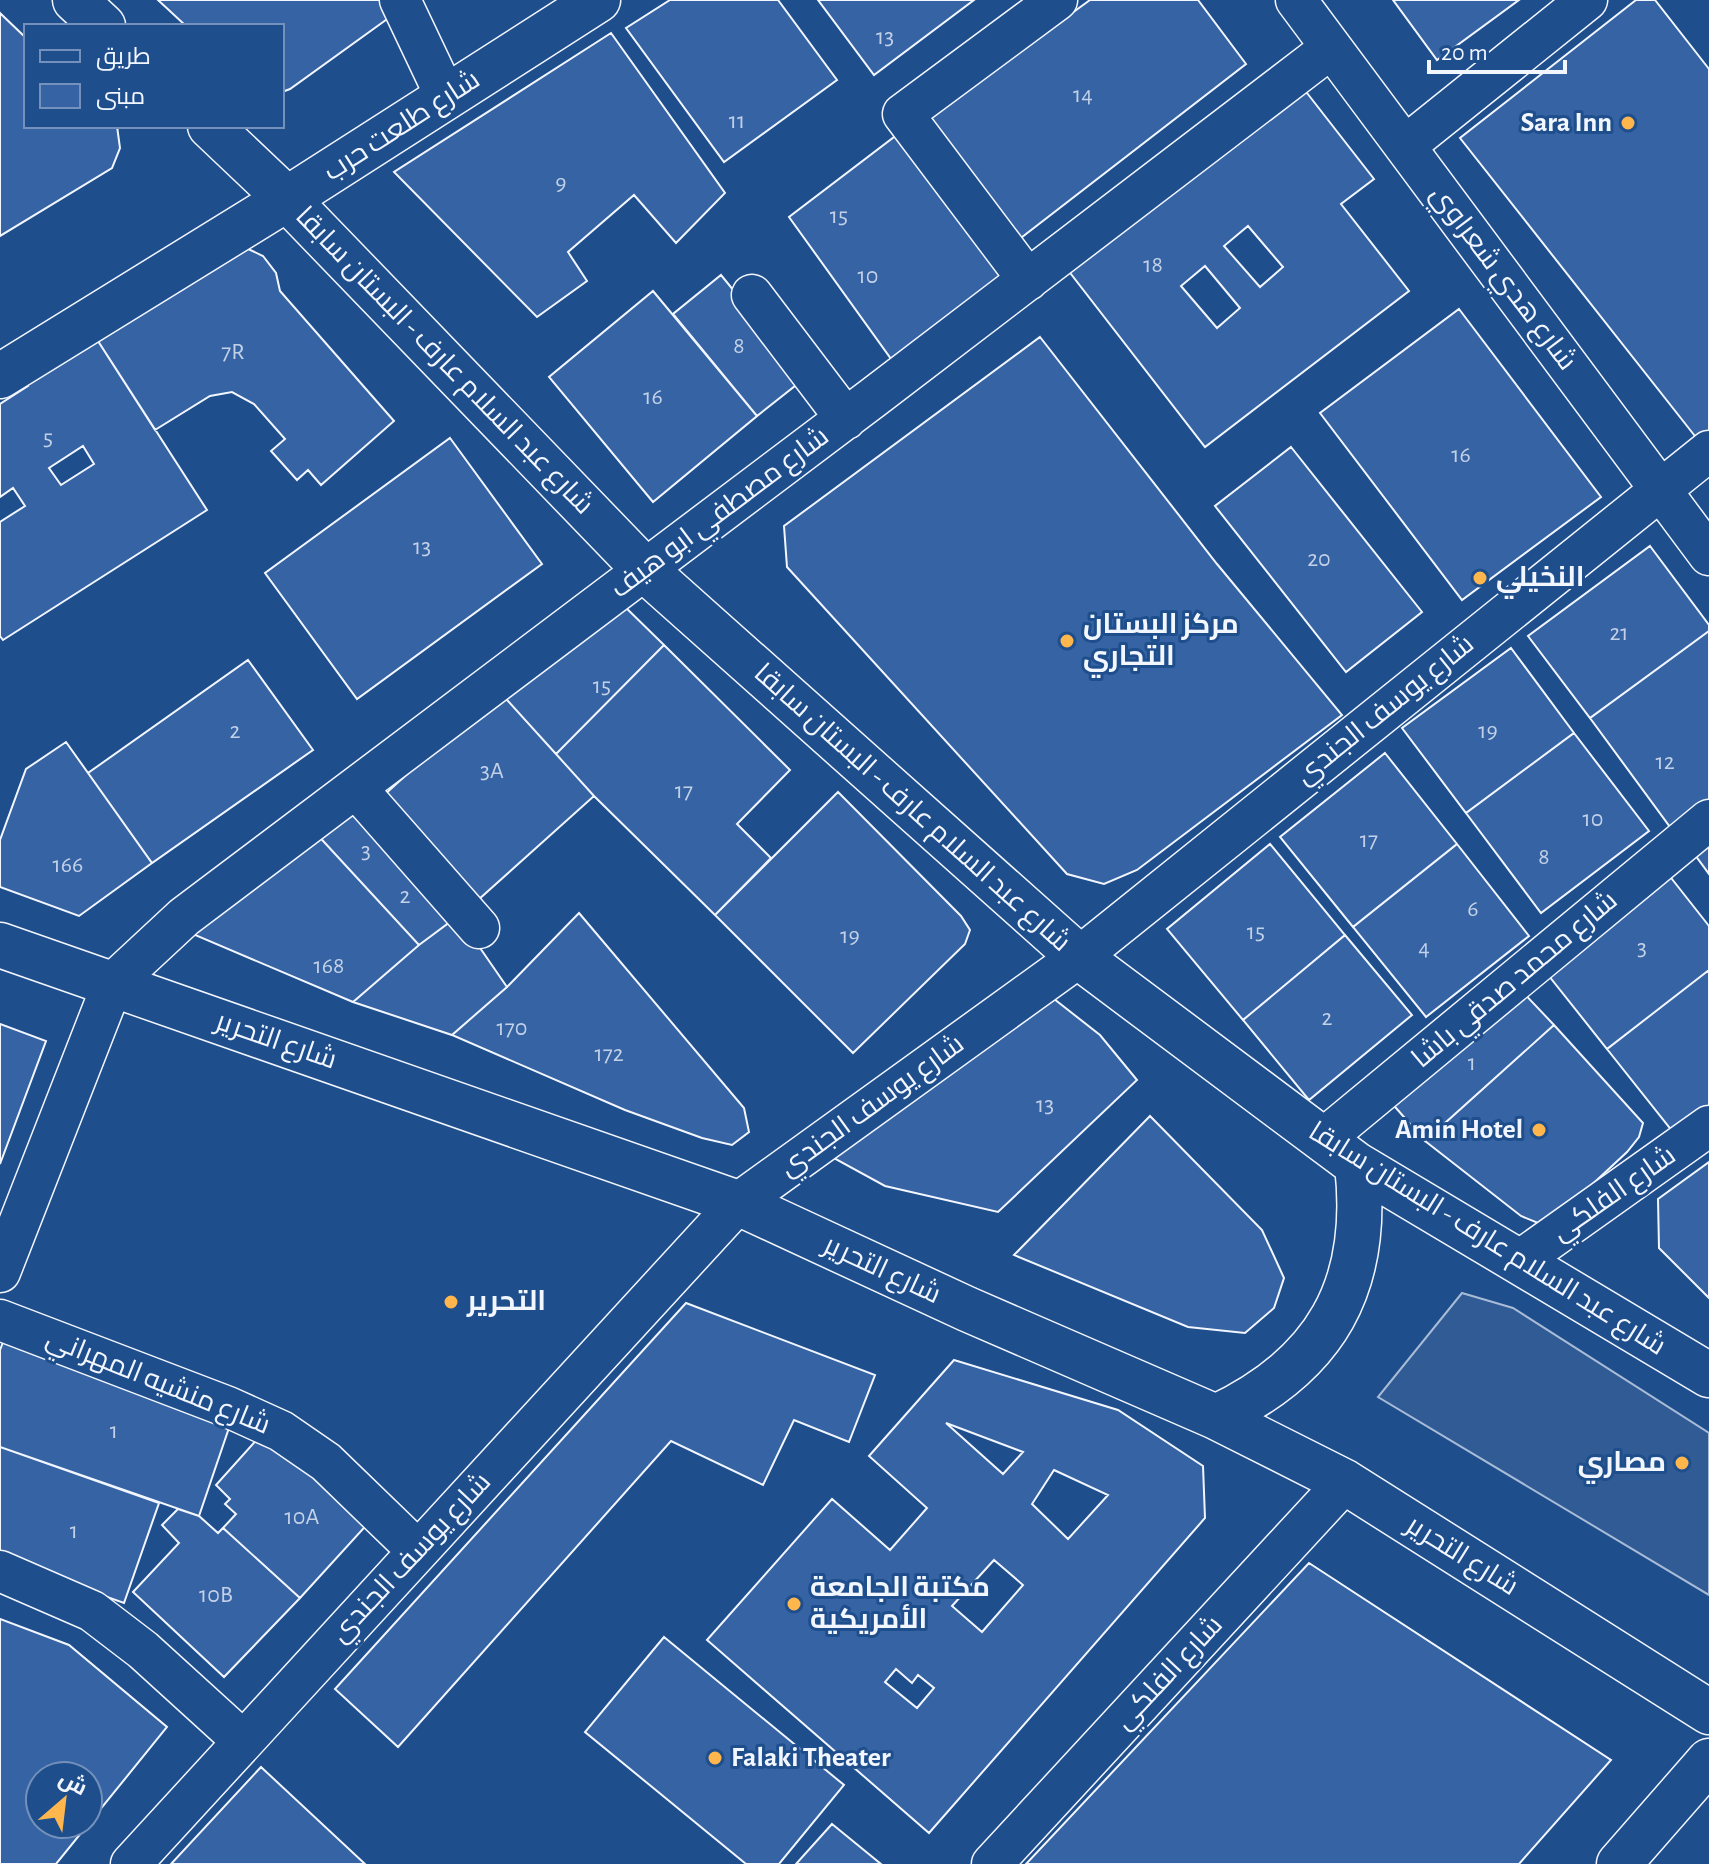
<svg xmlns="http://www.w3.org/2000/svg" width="1709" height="1864" viewBox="0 0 1709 1864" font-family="'Alegreya Sans',Cairo,sans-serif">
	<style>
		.parking { fill: #305b95; stroke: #a8bbd7; stroke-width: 2 }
		.building { fill: #3563a3; stroke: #f2f6ff; stroke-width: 2; fill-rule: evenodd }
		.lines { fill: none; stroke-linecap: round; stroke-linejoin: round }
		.street-casing { stroke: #f2f6ff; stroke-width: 43 }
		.secondary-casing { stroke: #f2f6ff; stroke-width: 47 }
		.street { stroke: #1f4e8c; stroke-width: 40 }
		.secondary { stroke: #1f4e8c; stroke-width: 44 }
		.poi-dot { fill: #ffb74d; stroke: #1f4e8c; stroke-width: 3 }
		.labels { text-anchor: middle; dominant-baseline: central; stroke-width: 6; stroke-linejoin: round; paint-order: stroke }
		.number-label { font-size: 24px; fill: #c3d1e8 }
		.poi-label { font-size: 28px; font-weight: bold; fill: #f2f6ff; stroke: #1f4e8c; text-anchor: start }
		.street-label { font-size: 28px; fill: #f2f6ff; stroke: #1f4e8c }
	</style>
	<rect width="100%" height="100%" fill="#1f4e8c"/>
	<!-- parking -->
	<path class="parking" d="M1462 1293 1513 1308 1709 1433V1595L1378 1397Z"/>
	<!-- building -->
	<path class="building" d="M158 0H380L390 17 290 89 282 92V26H186Z
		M670 0H778L837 80 724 162 626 28Z
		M818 0H974L874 75Z
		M1090 0H1198L1246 64 1008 248 918 125Z
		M1393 0H1519L1437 60Z
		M1636 0H1655L1709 69V440L1702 445 1460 138Z
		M0 13 26 38V126H117L120 148 112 168 0 236Z
		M611 33 725 193 676 243 634 195 568 252 587 281 537 317 394 172Z
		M1300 84 1374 179 1341 204 1409 291 1205 447 1064 265ZM1248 226 1283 267 1260 287 1224 246ZM1205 266 1240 308 1217 328 1181 286Z
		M902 131 1011 271 894 363 789 217Z
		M246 248 263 256 276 273 280 291 394 421 321 485 308 470 297 480 271 451 285 439 254 404 232 392 210 396 155 430 98 341Z
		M721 275 805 378 757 416 673 314Z
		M653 291 757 416 653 502 549 377Z
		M1459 309 1601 497 1462 600 1320 413Z
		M1040 337 1217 564 1342 715 1137 870 1104 884 1067 874 787 567 784 526Z
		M98 341 207 510 3 640 0 636V522L25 506 13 488 0 497V404L28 386 21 375ZM83 446 94 464 61 485 49 468Z
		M450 438 542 564 357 699 265 573Z
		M1291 447 1422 612 1346 672 1215 506Z
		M1650 546 1709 625V631L1590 718 1528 636Z
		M618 600 664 645 556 754 499 691Z
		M1709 631V805L1673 831 1590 718Z
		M664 645 790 770 737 824 771 858 715 915 594 796 556 754Z
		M1511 648 1574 733 1466 813 1402 728Z
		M248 660 313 750 152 863 88 773Z
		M499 691 594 796 478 900 383 796Z
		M1574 733 1649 831 1541 913 1466 813Z
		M66 742 152 863 79 916 0 887V840L26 769Z
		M1385 753 1457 844 1353 927 1280 837Z
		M838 792 961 916 970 930 965 944 853 1053 715 915Z
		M359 794 458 916 419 945 313 830Z
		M1709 827V874L1687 844Z
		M313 830 419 945 353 1002 195 935 198 914Z
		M1270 844 1345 935 1243 1020 1167 929Z
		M1457 844 1529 936 1426 1017 1353 927Z
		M1668 874 1709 926V970L1607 1049 1545 971Z
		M579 913 744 1108 749 1132 732 1145 702 1138 625 1110 452 1035 507 987Z
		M458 916 507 987 452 1035 353 1002 419 945Z
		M1345 935 1412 1015 1309 1100 1243 1020Z
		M1709 970V1112L1677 1137 1607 1049Z
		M1518 987 1554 1025 1425 1141 1389 1100Z
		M1049 995 1100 1035 1137 1080 998 1212 885 1186 819 1150Z
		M0 1024 46 1041 0 1164Z
		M1554 1025 1643 1123 1639 1137 1627 1152 1555 1219 1538 1223 1521 1216 1425 1141Z
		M1150 1116 1262 1230 1284 1278 1274 1308 1245 1333 1188 1327 1014 1255Z
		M1709 1162V1298L1659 1248 1658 1199Z
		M686 1303 875 1375 849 1442 794 1420 763 1485 671 1441 398 1747 335 1689Z
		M5 1337 233 1416 199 1516 0 1447V1350Z
		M954 1360 1118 1410 1203 1466 1205 1518 929 1833 707 1640 832 1499 890 1550 927 1508 869 1456ZM946 1423 1023 1452 1003 1474ZM1054 1470 1108 1495 1068 1539 1032 1504ZM994 1560 1023 1585 982 1632 952 1606ZM896 1669 912 1683 918 1675 934 1688 917 1708 885 1682Z
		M261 1435 372 1519 300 1598 223 1528 236 1514 225 1504 230 1499 216 1485Z
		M0 1447 159 1503 124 1603 0 1559Z
		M178 1509 199 1516 218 1533 223 1528 300 1598 224 1677 133 1592 179 1543 162 1525Z
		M1309 1563 1611 1760 1519 1864H1026Z
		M0 1619 69 1645 167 1727 56 1864H0ZM40 1776H88V1824H40Z
		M664 1637 844 1785 779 1864H746L585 1732Z
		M261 1767 365 1864H171Z
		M832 1824 881 1864H796Z"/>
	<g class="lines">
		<defs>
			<path id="street" d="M400 0 446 97
				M1296 0 1709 555
				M1405 146 1587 0
				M1028 280 903 114 1057 0
				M752 295 846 419
				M356 788 479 928
				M1322 1140 1709 820
				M1519 1261 1709 1126
				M0 1272 113 983 184 917 874 397 1331 48
				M0 1320 228 1407 281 1431 326 1462 418 1551
				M0 1571 92 1611 143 1650 243 1741
				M131 1864 738 1203 1079 957 1709 451
				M992 1864 1345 1482"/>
			<path id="secondary" d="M75 0 103 26
				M210 126 287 199 645 570 1079 957 1357 1165 1709 1375
				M0 376 287 199 598 0
				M0 945 738 1203 967 1309 1216 1417 1345 1482 1709 1712
				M1216 1417C1326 1365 1371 1286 1357 1165
				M1619 1864 1709 1761"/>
		</defs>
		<!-- street casing -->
		<use href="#street" class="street-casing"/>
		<!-- secondary casing -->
		<use href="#secondary" class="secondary-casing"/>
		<!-- street -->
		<use href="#street" class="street"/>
		<!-- secondary -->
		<use href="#secondary" class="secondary"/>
	</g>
	<!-- markers -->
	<g class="poi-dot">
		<circle cx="1628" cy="123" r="8"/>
		<circle cx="1480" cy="578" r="8"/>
		<circle cx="1067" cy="641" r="8"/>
		<circle cx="1539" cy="1130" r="8"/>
		<circle cx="451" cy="1302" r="8"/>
		<circle cx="1682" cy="1463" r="8"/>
		<circle cx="794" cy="1604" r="8"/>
		<circle cx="715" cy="1758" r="8"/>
	</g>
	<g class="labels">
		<!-- number labels -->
		<g class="number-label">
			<text x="885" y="37">13</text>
			<text x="1083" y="95">14</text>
			<text x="737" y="121">11</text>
			<text x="561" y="183">9</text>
			<text x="839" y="216">15</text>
			<text x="1153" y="265">18</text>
			<text x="868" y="276">10</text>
			<text x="739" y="346">8</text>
			<text x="233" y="352">7R</text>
			<text x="653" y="397">16</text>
			<text x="48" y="438">5</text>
			<text x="1461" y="455">16</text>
			<text x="422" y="547">13</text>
			<text x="1319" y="559">20</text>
			<text x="1619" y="633">21</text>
			<text x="602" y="686">15</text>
			<text x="235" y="731">2</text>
			<text x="1488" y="731">19</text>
			<text x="1665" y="762">12</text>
			<text x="492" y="771">3A</text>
			<text x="684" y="791">17</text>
			<text x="1593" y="819">10</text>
			<text x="1369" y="840">17</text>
			<text x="366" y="851">3</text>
			<text x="1544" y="857">8</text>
			<text x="68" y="865">166</text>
			<text x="405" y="896">2</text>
			<text x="1473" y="909">6</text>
			<text x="1256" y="932">15</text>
			<text x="850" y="936">19</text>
			<text x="1424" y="948">4</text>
			<text x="1642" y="948">3</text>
			<text x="329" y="966">168</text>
			<text x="1327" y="1018">2</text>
			<text x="512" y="1028">170</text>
			<text x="609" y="1054">172</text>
			<text x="1472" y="1063">1</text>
			<text x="1045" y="1105">13</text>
			<text x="114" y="1431">1</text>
			<text x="302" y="1517">10A</text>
			<text x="74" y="1531">1</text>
			<text x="216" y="1595">10B</text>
		</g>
		<!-- poi labels -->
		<g class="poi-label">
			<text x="1612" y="123" text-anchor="end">Sara Inn</text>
			<text x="1496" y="578">النخيلي</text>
			<text x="1083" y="625">مركز البستان<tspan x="1083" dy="32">التجاري</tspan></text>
			<text x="1523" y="1130" text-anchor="end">Amin Hotel</text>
			<text x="467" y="1302">التحرير</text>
			<text x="1666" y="1463" text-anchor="end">مصاري</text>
			<text x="810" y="1588">مكتبة الجامعة<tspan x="810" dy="32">الأمريكية</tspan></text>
			<text x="731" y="1758">Falaki Theater</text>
		</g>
		<!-- street labels -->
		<g class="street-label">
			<text transform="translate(402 126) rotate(-33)">شارع طلعت حرب</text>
			<text transform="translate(1503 278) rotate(53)">شارع هدي شعراوي</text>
			<text transform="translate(444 361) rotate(46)">شارع عبد السلام عارف - البستان سابقا</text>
			<text transform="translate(720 513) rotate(-37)">شارع مصطفي ابو هيف</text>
			<text transform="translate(1385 710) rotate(-39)">شارع يوسف الجندي</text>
			<text transform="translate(912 808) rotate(42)">شارع عبد السلام عارف - البستان سابقا</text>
			<text transform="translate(1515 980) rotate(-40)">شارع محمد صدقي باشا</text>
			<text transform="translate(276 1041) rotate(19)">شارع التحرير</text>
			<text transform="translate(872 1106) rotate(-36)">شارع يوسف الجندي</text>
			<text transform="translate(1614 1194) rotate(-35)">شارع الفلكي</text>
			<text transform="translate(1487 1239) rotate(32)">شارع عبد السلام عارف - البستان سابقا</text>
			<text transform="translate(882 1270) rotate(25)">شارع التحرير</text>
			<text transform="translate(158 1382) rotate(22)">شارع منشيه المهراني</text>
			<text transform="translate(1462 1556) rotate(32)">شارع التحرير</text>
			<text transform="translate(411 1558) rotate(-47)">شارع يوسف الجندي</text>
			<text transform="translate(1169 1673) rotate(-47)">شارع الفلكي</text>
		</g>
	</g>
	<!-- legend -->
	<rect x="24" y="24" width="260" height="104" fill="#1f4e8c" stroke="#7391ba" stroke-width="2"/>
	<rect x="40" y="50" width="40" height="12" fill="#1f4e8c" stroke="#7391ba" stroke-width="2"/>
	<text x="96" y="64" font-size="24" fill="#f2f6ff">طريق</text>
	<rect x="40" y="84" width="40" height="24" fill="#3563a3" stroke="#7391ba" stroke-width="2"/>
	<text x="96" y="104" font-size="24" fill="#f2f6ff">مبنى</text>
	<!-- north arrow -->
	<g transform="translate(64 1800) rotate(28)"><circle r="38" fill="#1f4e8c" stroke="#7391ba" stroke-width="2"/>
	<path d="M0-6L14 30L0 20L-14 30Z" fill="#ffb74d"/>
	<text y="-12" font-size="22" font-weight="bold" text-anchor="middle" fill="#f2f6ff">ش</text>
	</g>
	<!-- scale -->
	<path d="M1429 60v12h136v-12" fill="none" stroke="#f2f6ff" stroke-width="4"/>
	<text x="1441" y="60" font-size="24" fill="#f2f6ff" stroke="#1f4e8c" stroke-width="6" paint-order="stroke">20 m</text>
</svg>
